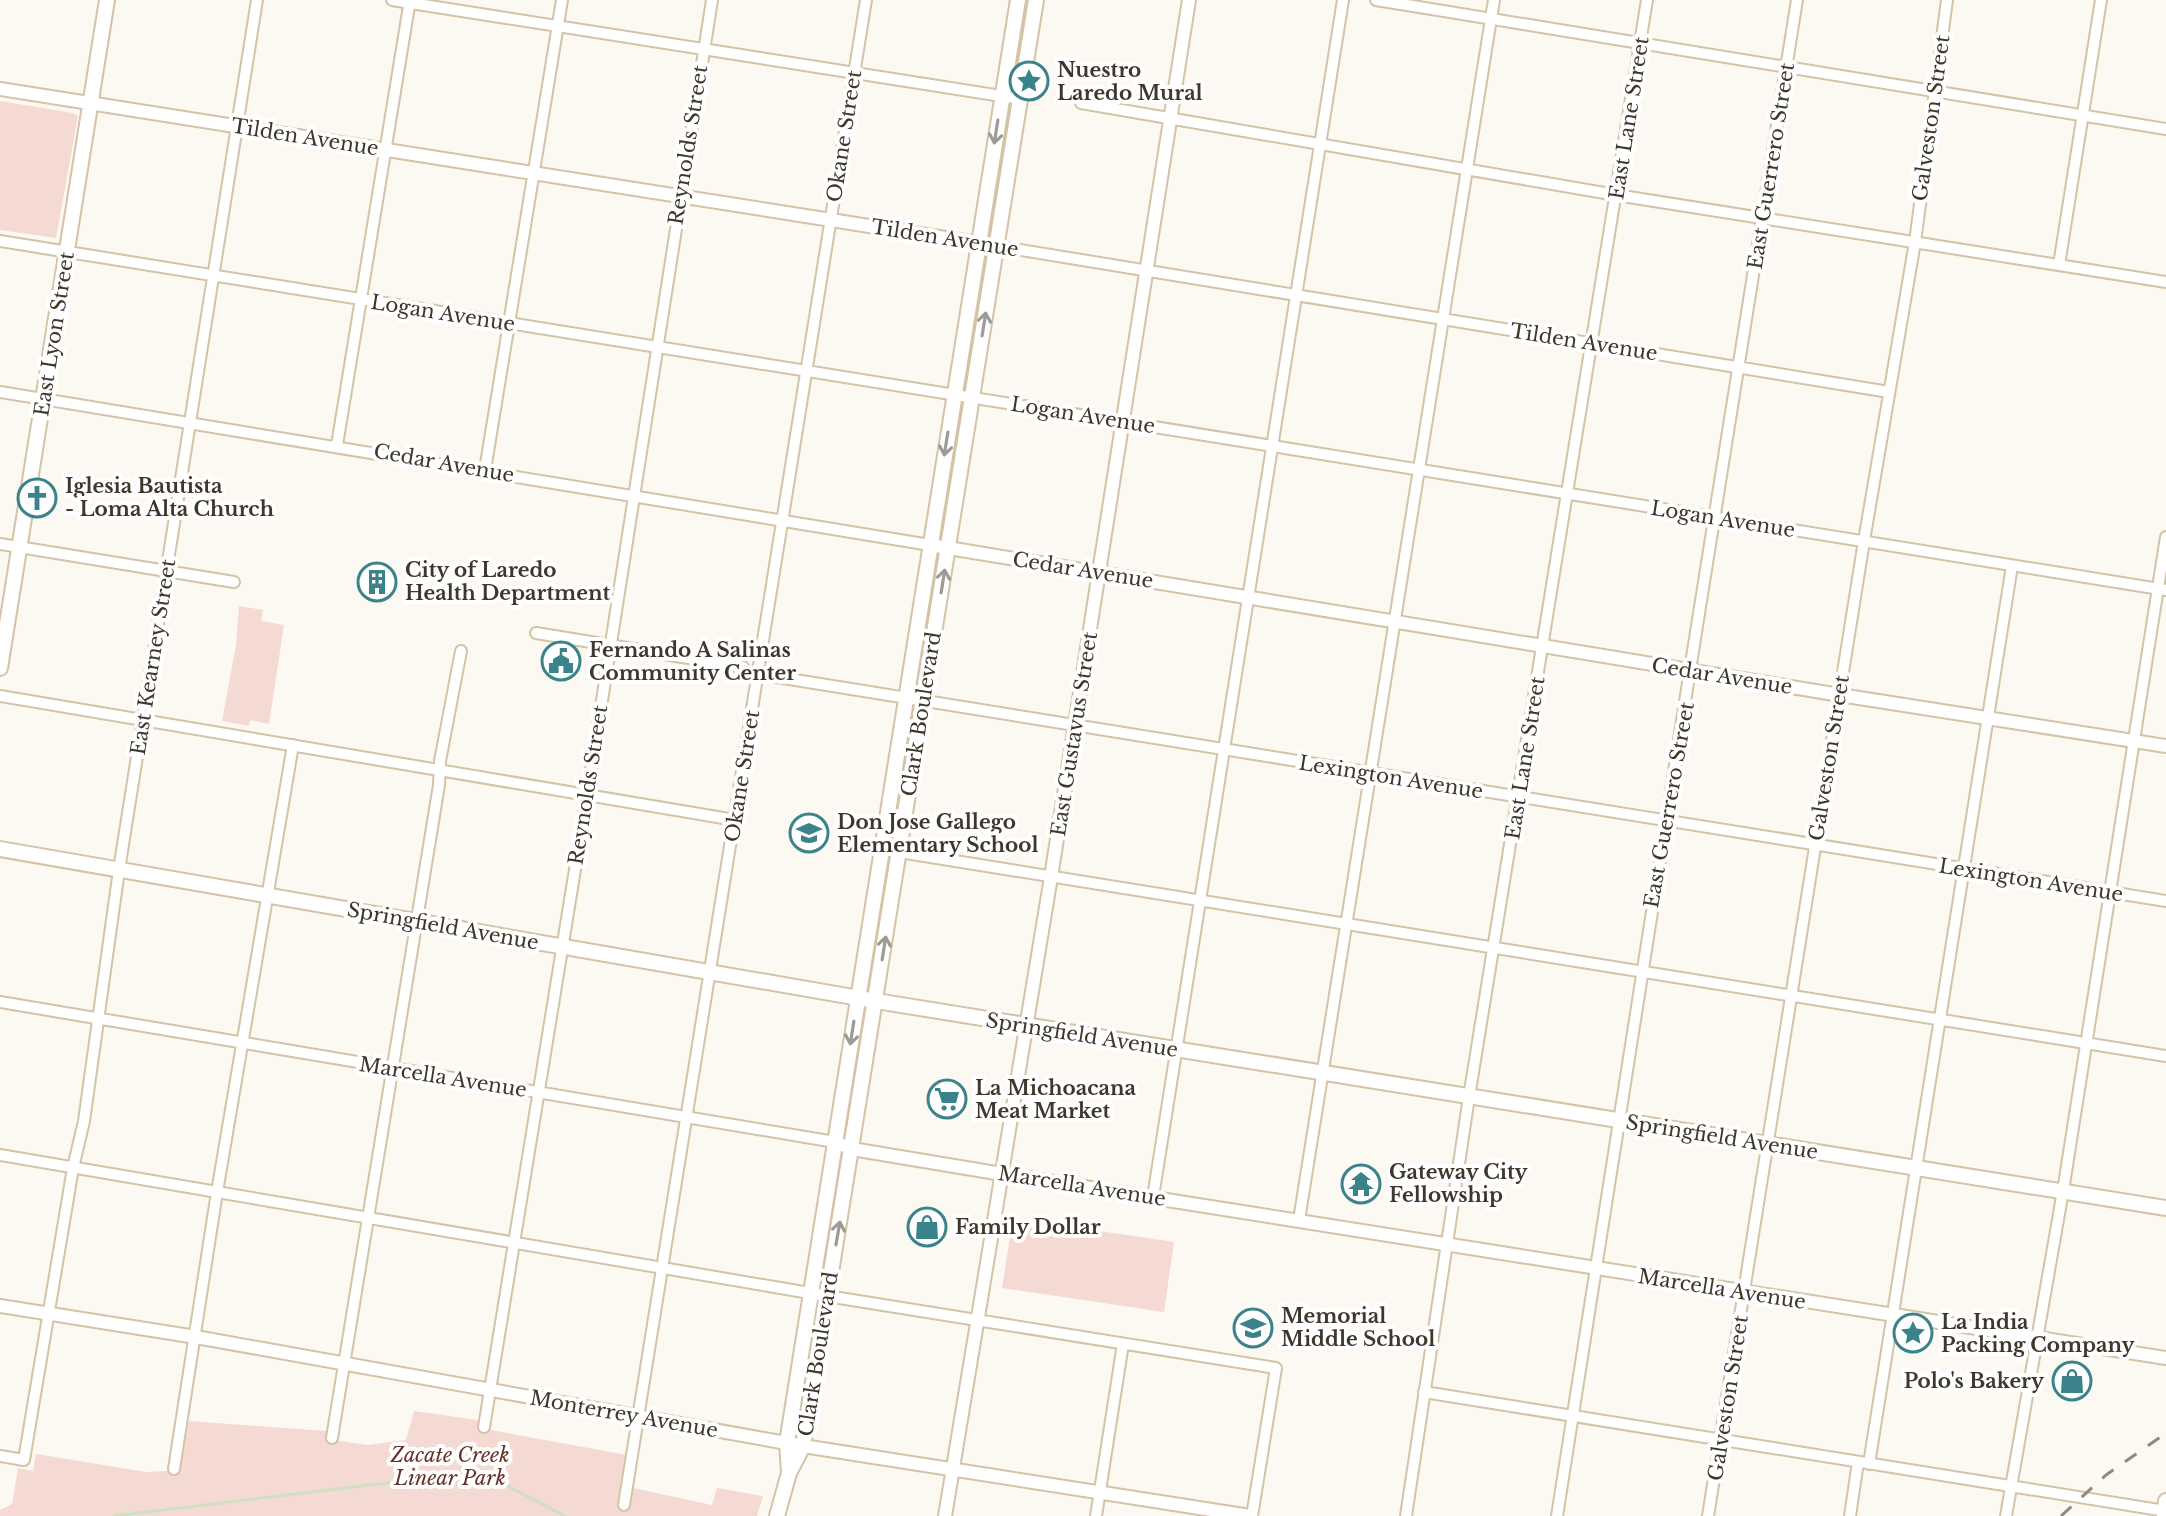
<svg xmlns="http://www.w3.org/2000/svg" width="2166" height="1516" viewBox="0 0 2166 1516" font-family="'Libre Baskerville',serif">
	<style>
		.green { fill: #f5d9d3 }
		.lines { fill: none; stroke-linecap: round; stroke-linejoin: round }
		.stream { stroke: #cfe0c0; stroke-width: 3 }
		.minor-casing { stroke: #d4c3a5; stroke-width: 14 }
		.tertiary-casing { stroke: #d4c3a5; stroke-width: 16 }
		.secondary-casing { stroke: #d4c3a5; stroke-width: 18 }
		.minor { stroke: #fff; stroke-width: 10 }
		.tertiary { stroke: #fff; stroke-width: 12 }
		.secondary { stroke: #fff; stroke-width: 14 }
		.rail { stroke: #8f8a80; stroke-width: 3; stroke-dasharray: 14 14; stroke-linecap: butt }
		.oneway { stroke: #9e9b95 }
		.labels { text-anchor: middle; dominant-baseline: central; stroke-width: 8; stroke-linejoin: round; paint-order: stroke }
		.poi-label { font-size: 20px; font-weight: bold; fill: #3e372b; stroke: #fff; text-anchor: start }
		.street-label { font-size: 20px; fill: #3e372b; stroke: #fff }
		.park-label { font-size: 20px; font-style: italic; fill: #663227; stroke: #fff }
	</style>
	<rect width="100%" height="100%" fill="#fcf9f2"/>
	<!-- green -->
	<path class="green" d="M0 101 73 113 78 116 56 238 0 230Z
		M239 606 263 610 261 621 284 625 269 724 250 720 249 726 222 721 236 645Z
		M1013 1218 1174 1242 1164 1312 1002 1288Z
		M414 1411 477 1420 491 1430 627 1455 619 1505 629 1507 633 1488 712 1505 717 1488 763 1496 757 1516H0V1510L12 1504 18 1468 33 1471 36 1454 146 1472 180 1470 189 1421 326 1431 325 1439 368 1445 406 1440Z"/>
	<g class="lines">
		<!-- stream -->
		<path class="stream" d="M114 1516 461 1474 506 1485 565 1516"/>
		<defs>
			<path id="minor" d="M392 0 1020 99
				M1376 0 2166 129
				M1081 103 1616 195 2166 282
				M0 241 2166 590
				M996 246 1889 392
				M2059 265 2101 0
				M0 392 930 545
				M337 445 410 0
				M485 470 562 0
				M0 544 234 582
				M536 633 743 667
				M758 674 2166 901
				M0 696 735 820
				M881 849 2166 1056
				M0 1002 835 1142
				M0 1155 827 1296 1276 1368 1252 1516
				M1153 1197 1343 0
				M1299 1220 1494 0
				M1424 1392 2166 1511
				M484 1427 587 796 712 0
				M332 1438 439 785 440 761 461 651
				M0 1456 24 1460 73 1168 84 1121 119 870 257 0
				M1869 1464 2012 566
				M174 1469 217 1192 293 745
				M624 1505 866 0
				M1096 1516 1123 1344
				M1406 1516 1469 1097 1647 0
				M1557 1516C1634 1011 1717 505 1797 0
				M1708 1516 1864 541 1915 242 1947 0
				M1850 1516 1858 1462
				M2006 1516 2063 1191 2166 537"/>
			<path id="tertiary" d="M0 89 996 246
				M930 545 1840 695 2166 746
				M835 1142 852 1149 1002 1174 2166 1358
				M0 1306 196 1337 803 1446 1250 1516
				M945 1516 1051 877 1189 0"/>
			<path id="secondary" d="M0 668 107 0
				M0 849 876 1001 2166 1208
				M789 1472 787 1443 1018 0
				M777 1516 789 1473 803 1446 1036 0
				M2164 1516 2166 1501"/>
		</defs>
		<!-- minor casing -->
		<use href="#minor" class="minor-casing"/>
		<!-- tertiary casing -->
		<use href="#tertiary" class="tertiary-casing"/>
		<!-- secondary casing -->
		<use href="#secondary" class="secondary-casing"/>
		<!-- minor -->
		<use href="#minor" class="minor"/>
		<!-- tertiary -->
		<use href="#tertiary" class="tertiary"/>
		<!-- secondary -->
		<use href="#secondary" class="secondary"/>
		<!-- rail -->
		<path class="rail" d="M2061 1516 2106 1475 2166 1433"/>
	</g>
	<!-- one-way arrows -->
	<defs><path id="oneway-shaft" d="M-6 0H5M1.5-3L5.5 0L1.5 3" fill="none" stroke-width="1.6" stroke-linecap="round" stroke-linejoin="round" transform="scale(2)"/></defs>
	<g class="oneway">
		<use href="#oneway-shaft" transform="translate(996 132) rotate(99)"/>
		<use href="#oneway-shaft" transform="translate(984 324) rotate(-81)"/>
		<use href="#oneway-shaft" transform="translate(946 444) rotate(99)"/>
		<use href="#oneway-shaft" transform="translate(943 581) rotate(-81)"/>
		<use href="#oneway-shaft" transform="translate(884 948) rotate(-81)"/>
		<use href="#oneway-shaft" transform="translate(852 1033) rotate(99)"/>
		<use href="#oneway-shaft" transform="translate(838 1233) rotate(-80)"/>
	</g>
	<!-- icons -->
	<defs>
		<symbol id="sight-ring" viewBox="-11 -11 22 22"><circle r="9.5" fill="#fff" stroke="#3b838a" stroke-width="1.5"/><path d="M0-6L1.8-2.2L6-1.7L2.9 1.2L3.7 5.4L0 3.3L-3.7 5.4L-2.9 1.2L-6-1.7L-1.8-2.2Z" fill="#3b838a"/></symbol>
		<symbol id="church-ring" viewBox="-11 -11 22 22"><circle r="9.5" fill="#fff" stroke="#3b838a" stroke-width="1.5"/><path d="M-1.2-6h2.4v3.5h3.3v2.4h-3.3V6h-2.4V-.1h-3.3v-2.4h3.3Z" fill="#3b838a"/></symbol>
		<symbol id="building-ring" viewBox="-11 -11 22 22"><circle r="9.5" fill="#fff" stroke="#3b838a" stroke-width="1.5"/><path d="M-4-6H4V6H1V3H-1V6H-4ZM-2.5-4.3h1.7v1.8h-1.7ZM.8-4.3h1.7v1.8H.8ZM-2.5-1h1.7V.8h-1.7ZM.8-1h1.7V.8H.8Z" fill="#3b838a"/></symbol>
		<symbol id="civic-ring" viewBox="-11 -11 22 22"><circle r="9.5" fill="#fff" stroke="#3b838a" stroke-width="1.5"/><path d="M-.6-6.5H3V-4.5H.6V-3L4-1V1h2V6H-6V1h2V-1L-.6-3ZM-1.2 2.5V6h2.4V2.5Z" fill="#3b838a"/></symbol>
		<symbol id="school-ring" viewBox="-11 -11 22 22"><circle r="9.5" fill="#fff" stroke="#3b838a" stroke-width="1.5"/><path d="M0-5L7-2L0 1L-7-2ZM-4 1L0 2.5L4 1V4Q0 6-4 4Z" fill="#3b838a"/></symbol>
		<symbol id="supermarket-ring" viewBox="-11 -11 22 22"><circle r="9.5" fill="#fff" stroke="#3b838a" stroke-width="1.5"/><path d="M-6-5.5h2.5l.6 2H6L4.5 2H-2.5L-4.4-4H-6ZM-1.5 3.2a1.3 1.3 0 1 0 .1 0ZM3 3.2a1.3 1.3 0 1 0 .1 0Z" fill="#3b838a"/></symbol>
		<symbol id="temple-ring" viewBox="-11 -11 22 22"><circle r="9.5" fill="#fff" stroke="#3b838a" stroke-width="1.5"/><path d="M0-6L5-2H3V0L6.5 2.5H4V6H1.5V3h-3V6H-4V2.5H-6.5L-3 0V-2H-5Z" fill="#3b838a"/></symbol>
		<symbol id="shop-ring" viewBox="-11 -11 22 22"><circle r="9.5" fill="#fff" stroke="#3b838a" stroke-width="1.5"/><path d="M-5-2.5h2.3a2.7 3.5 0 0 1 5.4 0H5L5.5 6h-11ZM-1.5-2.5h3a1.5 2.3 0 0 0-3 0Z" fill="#3b838a"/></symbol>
	</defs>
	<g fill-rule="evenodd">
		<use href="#sight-ring" x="1007" y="59" width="44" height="44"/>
		<use href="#church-ring" x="15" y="476" width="44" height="44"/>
		<use href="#building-ring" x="355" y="560" width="44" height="44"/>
		<use href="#civic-ring" x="539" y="639" width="44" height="44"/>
		<use href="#school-ring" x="787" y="811" width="44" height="44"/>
		<use href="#supermarket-ring" x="925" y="1077" width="44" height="44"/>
		<use href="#temple-ring" x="1339" y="1162" width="44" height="44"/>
		<use href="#shop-ring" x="905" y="1205" width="44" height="44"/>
		<use href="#school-ring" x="1231" y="1306" width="44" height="44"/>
		<use href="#sight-ring" x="1891" y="1311" width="44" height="44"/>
		<use href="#shop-ring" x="2050" y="1359" width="44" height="44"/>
	</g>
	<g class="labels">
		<!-- poi labels -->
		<g class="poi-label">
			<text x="1057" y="70">Nuestro<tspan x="1057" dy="23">Laredo Mural</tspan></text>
			<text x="65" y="486">Iglesia Bautista<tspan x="65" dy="23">- Loma Alta Church</tspan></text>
			<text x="405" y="570">City of Laredo<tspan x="405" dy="23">Health Department</tspan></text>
			<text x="589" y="650">Fernando A Salinas<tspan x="589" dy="23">Community Center</tspan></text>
			<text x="837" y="822">Don Jose Gallego<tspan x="837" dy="23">Elementary School</tspan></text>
			<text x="975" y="1088">La Michoacana<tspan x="975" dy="23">Meat Market</tspan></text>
			<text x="1389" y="1172">Gateway City<tspan x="1389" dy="23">Fellowship</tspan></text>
			<text x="955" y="1227">Family Dollar</text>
			<text x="1281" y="1316">Memorial<tspan x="1281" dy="23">Middle School</tspan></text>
			<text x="1941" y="1322">La India<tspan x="1941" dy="23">Packing Company</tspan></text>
			<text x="2044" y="1381" text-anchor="end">Polo's Bakery</text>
		</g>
		<!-- street labels -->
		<g class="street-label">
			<text transform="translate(1629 118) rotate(-81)">East Lane Street</text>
			<text transform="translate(1931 118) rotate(-82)">Galveston Street</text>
			<text transform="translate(844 136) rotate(-81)">Okane Street</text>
			<text transform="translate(305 137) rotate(9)">Tilden Avenue</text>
			<text transform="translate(688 145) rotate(-81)">Reynolds Street</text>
			<text transform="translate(1771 166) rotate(-81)">East Guerrero Street</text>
			<text transform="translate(945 238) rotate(9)">Tilden Avenue</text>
			<text transform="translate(443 313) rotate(9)">Logan Avenue</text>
			<text transform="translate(54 334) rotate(-81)">East Lyon Street</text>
			<text transform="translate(1584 342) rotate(9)">Tilden Avenue</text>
			<text transform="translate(1083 415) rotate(9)">Logan Avenue</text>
			<text transform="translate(444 463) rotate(10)">Cedar Avenue</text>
			<text transform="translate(1723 519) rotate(9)">Logan Avenue</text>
			<text transform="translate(1083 570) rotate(9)">Cedar Avenue</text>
			<text transform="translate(153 657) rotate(-81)">East Kearney Street</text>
			<text transform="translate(1722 676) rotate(9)">Cedar Avenue</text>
			<text transform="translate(921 714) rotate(-81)">Clark Boulevard</text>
			<text transform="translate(1074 734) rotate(-81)">East Gustavus Street</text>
			<text transform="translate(1525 758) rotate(-81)">East Lane Street</text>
			<text transform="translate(1829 758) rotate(-81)">Galveston Street</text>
			<text transform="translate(742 776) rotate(-81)">Okane Street</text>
			<text transform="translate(1391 777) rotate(9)">Lexington Avenue</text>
			<text transform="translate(588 785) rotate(-81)">Reynolds Street</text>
			<text transform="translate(1669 805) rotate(-80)">East Guerrero Street</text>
			<text transform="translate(2031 880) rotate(9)">Lexington Avenue</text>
			<text transform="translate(443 926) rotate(10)">Springfield Avenue</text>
			<text transform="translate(1082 1035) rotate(9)">Springfield Avenue</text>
			<text transform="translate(443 1077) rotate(9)">Marcella Avenue</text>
			<text transform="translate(1722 1137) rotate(9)">Springfield Avenue</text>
			<text transform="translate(1082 1186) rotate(9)">Marcella Avenue</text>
			<text transform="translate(1722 1289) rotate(9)">Marcella Avenue</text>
			<text transform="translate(818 1354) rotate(-81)">Clark Boulevard</text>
			<text transform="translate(1728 1398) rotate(-81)">Galveston Street</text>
			<text transform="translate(624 1414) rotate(10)">Monterrey Avenue</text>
		</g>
		<!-- park labels -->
		<g class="park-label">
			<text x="450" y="1455">Zacate Creek<tspan x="450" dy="23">Linear Park</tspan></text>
		</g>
	</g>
</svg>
